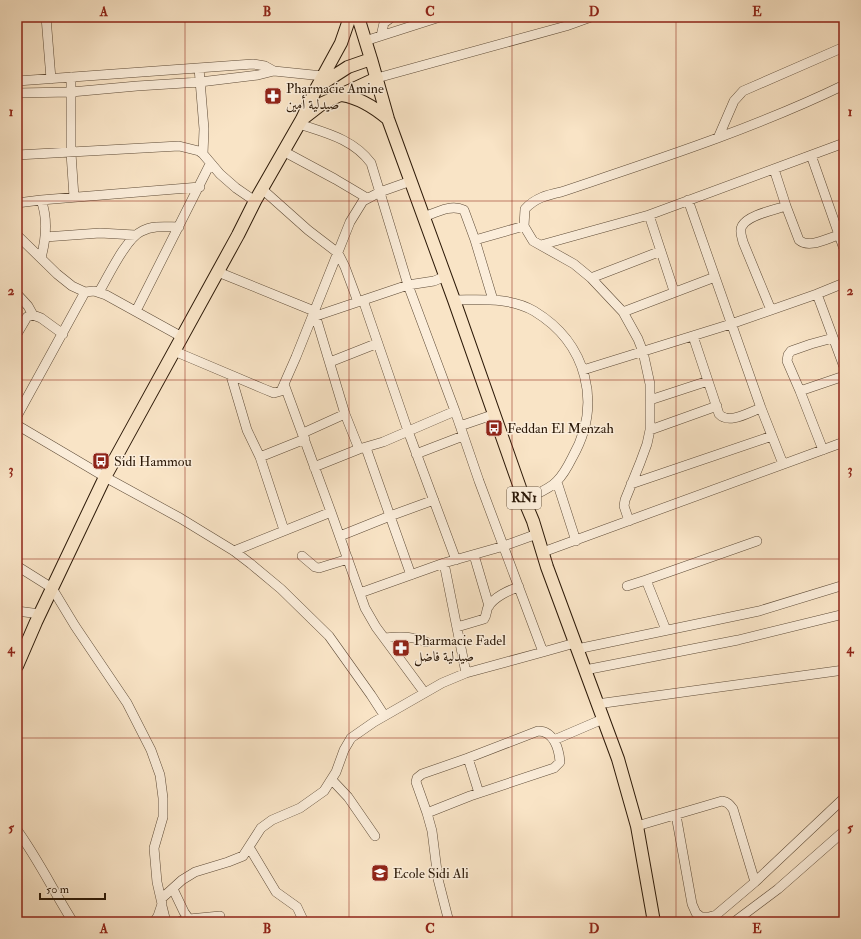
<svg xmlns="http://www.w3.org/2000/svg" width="861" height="939" viewBox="0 0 861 939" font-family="'IM FELL Double Pica',Amiri,serif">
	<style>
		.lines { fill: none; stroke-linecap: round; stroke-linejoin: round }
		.minor-casing { stroke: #5e4b37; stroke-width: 10 }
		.major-casing { stroke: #2b1807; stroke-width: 14 }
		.minor { stroke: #fbedda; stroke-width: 9 }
		.major { stroke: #f9e4c6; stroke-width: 12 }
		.grid { fill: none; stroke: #8f2418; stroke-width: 1; stroke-opacity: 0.55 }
		.labels { text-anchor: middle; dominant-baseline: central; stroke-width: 3; stroke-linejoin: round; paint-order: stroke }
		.shield { fill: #fbedda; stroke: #695846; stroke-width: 1 }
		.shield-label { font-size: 13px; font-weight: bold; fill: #2b1807 }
		.poi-label { font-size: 14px; fill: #2b1807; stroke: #fbedda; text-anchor: start }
		.neatline { fill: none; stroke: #8f2418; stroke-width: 1.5 }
		.grid-label { font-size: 13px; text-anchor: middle; font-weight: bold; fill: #8f2418 }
	</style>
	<rect width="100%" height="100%" fill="#f9e4c6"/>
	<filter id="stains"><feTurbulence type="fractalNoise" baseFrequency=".005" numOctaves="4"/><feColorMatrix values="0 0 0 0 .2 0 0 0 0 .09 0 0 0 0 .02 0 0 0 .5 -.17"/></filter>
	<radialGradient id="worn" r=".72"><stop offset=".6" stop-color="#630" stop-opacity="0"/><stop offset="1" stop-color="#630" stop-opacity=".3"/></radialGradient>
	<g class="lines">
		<defs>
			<path id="minor" d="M46 17 51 79
				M381 36 384 23 392 17
				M365 41 440 17
				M199 68 204 129 203 154
				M71 77V153L74 197
				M377 78 566 26 591 17
				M17 81 253 64 265 66 274 71 323 76
				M17 93 71 92 137 86 200 82 258 75 274 71
				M718 138 734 101 743 91 844 47
				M283 151 335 179 367 198
				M17 155 179 146 199 151 203 154 220 174 236 188 255 201
				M811 155 844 249
				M774 169 786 206 799 240C809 249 828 238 839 235
				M262 189 308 230 338 253 345 267 358 302
				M688 200 761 408 783 464
				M17 203 41 200 200 187
				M649 215 674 291
				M424 217C437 212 451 204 464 210L475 240
				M524 226 525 209C535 198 547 195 561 192 656 160 753 129 844 85
				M17 235 57 274 72 286 85 292 94 291 106 295 182 337
				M45 237 100 233 135 235
				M541 245 649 215 844 143
				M41 258C46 239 48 218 41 200
				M218 272 314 311 345 414 359 449
				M591 278 661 251
				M99 292C108 277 126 238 142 231 153 225 167 227 179 227
				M17 294 28 306 33 315
				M817 294 844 367
				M363 300 408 431 456 560
				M454 300C481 300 510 297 534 311 587 343 603 404 572 458 568 466 563 475 557 481 550 489 536 494 526 499L525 502
				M493 300 475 240 524 226 533 241 574 264 591 278 623 312 638 339 643 352 650 384V430L647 444 640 463 625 500 624 506 629 521
				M771 310 743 242C742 237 739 231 742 226 748 215 774 210 786 206
				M136 311 210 164
				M623 312 715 277
				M316 316 408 285 434 281 446 276
				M17 334 27 317 33 315 41 318 63 334
				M693 336 719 414C729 425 749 412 761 408
				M174 351 264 389 274 393 281 391 296 357 350 222 363 201 380 192 411 181
				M330 362 378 343
				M583 370 731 324 817 294 844 283
				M231 376 247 430 260 457
				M284 384 331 512 365 608 376 627 424 692
				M800 391 844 376
				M650 400 708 381
				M17 416 85 292
				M17 425 105 477 180 518 234 551 251 564 281 589 329 636 371 695 384 715
				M460 426 495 414
				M650 430 717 406
				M303 433 345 414
				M823 450 800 391 787 361 788 355 791 351 811 344 833 338
				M416 454 463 436
				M314 467 359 449 383 442 455 411
				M557 482 576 541
				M631 484 772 436
				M284 530 260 457 305 439
				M340 536 390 516 366 448
				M234 551 331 512
				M543 552 844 442
				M474 555 489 606
				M302 556 315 567 319 568 348 559
				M444 563 466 673
				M17 566 52 588 75 626 127 703 151 750 160 775 163 798V817L154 848 157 882 162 904 158 916 154 922
				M411 575 390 516 434 500
				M646 580 757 541
				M627 586 646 580 666 630
				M360 593 444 563 504 546 537 534
				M17 611 40 614
				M457 627 484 619C487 615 486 611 488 607 494 597 509 590 519 587
				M385 638C399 636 413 636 426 642
				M577 649 759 611 844 585
				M543 652 575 643
				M585 670 738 640 844 614
				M597 704 844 670
				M554 740 603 719
				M468 758 479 793
				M332 780 348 797 375 836
				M427 813 416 782 417 778 422 774 468 758 538 731C554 731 559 749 560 762L554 768 470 796 427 813 432 831 438 879 449 922
				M676 815 692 904 696 913 701 917H709L716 915 755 882 844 798
				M637 826 722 801C728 802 730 805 733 809L755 882
				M17 830C38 859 54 892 73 922
				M249 847 276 892 297 907 304 922
				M173 889 184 912 189 919 220 916
				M161 899 182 880 195 872 228 862 243 856 261 828 272 820 300 808 324 791 336 772 344 750 351 738 374 722 442 683 466 673 543 652 479 481 455 411 408 285 371 163C353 139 326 133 299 124
				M162 906 166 922
				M178 922 189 919 190 922
				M734 922 778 889 844 831"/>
			<path id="major" d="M358 17 371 59 388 119 454 300 525 502 533 521 547 567 618 759 637 826 654 922
				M320 85 348 67 371 59
				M342 95C360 98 374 107 388 119
				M305 117 323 103 377 78
				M17 666 36 622 105 477 238 235 255 201 302 119 317 87 341 43 350 17"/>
		</defs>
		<!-- minor casing -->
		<use href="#minor" class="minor-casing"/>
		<!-- major casing -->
		<use href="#major" class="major-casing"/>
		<!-- minor -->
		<use href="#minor" class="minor"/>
		<!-- major -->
		<use href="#major" class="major"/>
	</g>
	<!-- grid -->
	<path class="grid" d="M185 17V922M349 17V922M512 17V922M676 17V922M17 201H844M17 380H844M17 559H844M17 738H844"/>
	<!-- icons -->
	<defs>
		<symbol id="pharmacy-square" viewBox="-11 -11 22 22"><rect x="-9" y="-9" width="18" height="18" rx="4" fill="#8f2418" stroke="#fbedda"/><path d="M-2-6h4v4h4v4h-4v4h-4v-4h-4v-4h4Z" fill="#fff"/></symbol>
		<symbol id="bus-square" viewBox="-11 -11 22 22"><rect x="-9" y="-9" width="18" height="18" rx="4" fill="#8f2418" stroke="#fbedda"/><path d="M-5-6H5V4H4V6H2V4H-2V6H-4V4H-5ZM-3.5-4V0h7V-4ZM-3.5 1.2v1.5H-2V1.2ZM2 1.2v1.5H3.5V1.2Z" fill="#fff"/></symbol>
		<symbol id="school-square" viewBox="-11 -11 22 22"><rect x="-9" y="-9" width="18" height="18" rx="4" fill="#8f2418" stroke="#fbedda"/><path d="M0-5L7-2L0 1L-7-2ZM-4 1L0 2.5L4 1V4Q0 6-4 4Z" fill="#fff"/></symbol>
	</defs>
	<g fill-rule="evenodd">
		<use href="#pharmacy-square" x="263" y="86" width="20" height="20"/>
		<use href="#bus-square" x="484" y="418" width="20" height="20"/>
		<use href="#bus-square" x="91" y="451" width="20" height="20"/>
		<use href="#pharmacy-square" x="391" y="638" width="20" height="20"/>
		<use href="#school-square" x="370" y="863" width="20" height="20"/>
	</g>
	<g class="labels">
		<!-- shield labels -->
		<rect class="shield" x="507" y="487" width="34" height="22" rx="3"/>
		<g class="shield-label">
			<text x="524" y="498">RN1</text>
		</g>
		<!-- poi labels -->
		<g class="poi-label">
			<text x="286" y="88">Pharmacie Amine<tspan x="286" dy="16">صيدلية أمين</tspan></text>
			<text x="507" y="428">Feddan El Menzah</text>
			<text x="114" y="461">Sidi Hammou</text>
			<text x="414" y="640">Pharmacie Fadel<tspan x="414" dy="16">صيدلية فاضل</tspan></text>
			<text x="393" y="873">Ecole Sidi Ali</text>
		</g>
	</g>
	<!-- margin -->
	<rect width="861" height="939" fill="none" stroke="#f9e4c6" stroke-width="44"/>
	<!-- scale -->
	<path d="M40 893v6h65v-6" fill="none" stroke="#2b1807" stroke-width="2"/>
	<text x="46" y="893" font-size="12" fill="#2b1807" stroke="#fbedda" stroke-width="3" paint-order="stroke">50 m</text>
	<rect x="22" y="22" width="817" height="895" class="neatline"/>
	<g class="grid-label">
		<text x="104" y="16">A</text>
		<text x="267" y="16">B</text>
		<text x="430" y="16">C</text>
		<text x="594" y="16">D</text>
		<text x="757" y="16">E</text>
		<text x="11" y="116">1</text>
		<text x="850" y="116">1</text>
		<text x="11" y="295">2</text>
		<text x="850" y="295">2</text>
		<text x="11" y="474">3</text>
		<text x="850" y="474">3</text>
		<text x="11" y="653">4</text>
		<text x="850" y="653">4</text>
		<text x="11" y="832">5</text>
		<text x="850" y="832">5</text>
		<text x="104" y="933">A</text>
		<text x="267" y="933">B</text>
		<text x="430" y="933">C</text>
		<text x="594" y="933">D</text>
		<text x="757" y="933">E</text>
	</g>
	<rect width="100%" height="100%" filter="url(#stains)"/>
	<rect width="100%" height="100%" fill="url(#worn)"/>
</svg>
